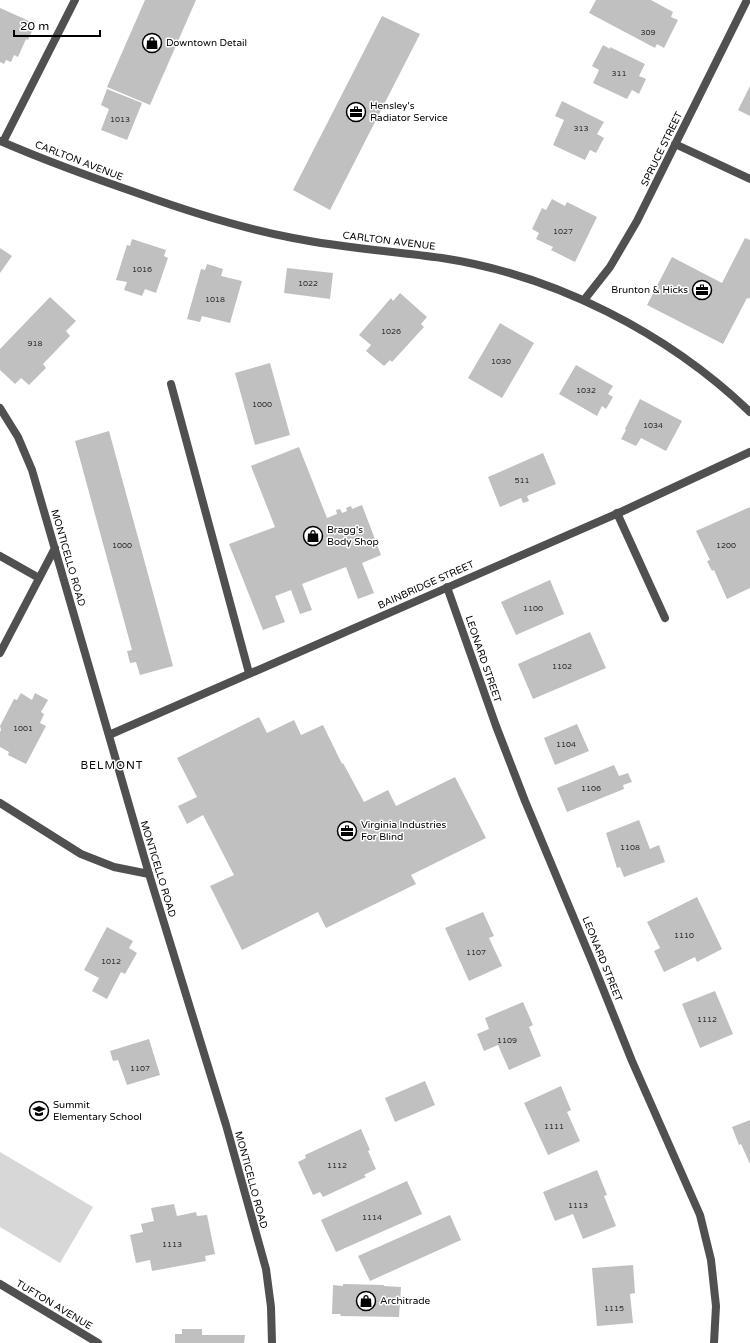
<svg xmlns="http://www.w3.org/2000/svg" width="750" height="1343" viewBox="0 0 750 1343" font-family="'Varela Round',sans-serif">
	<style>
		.green { fill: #d7d7d7 }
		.building { fill: #c0c0c0 }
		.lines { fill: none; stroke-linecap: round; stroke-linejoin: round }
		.lane { stroke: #505050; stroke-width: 8 }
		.street { stroke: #505050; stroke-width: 8 }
		.labels { text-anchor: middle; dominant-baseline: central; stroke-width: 3; stroke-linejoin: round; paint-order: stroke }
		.number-label { font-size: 8px; fill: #303030 }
		.poi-label { font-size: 10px; fill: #000; stroke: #fff; text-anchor: start }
		.street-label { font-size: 10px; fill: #000; stroke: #fff }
		.neighbourhood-label { font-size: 11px; letter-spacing: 1px; fill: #000; stroke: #fff }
	</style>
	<rect width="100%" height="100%" fill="#fff"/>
	<!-- green -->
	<path class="green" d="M0 1152 93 1207 60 1263 0 1227Z"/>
	<!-- building -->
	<path class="building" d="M145 0H196L150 105 107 87Z
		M596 0H651L673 12 671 17 678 20 664 48 657 44 655 48 589 13Z
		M0 8 29 21 27 24 34 27 28 40 26 39 18 57 14 55 11 62 6 60 4 64 0 62Z
		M382 16 420 34 330 210 293 190Z
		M603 45 610 49V47L645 64 639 76 646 79 639 94 632 90 627 99 593 83 599 70 592 66Z
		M750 86V116L738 110Z
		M107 89 142 103 127 140 101 130 109 109 101 105Z
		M562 101 604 122 597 134 604 138 596 153 590 150 585 160 553 145 564 120 555 116Z
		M552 199 565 206 567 202 597 217 575 262 551 250 553 247 536 239 539 233 532 229 542 208 546 210Z
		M745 238 750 240V297L749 299 747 298 723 344 647 305 672 257 722 283Z
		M132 239 166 250 164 256 168 258 156 293 145 289 142 296 124 290 127 282 116 280 127 245 130 246Z
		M0 248 12 256 0 273Z
		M207 264 223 269 221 276 242 281 230 323 202 316 200 322 187 319 201 269 205 270Z
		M287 268 333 273 330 299 284 293Z
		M400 293 427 317 421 324 424 327 392 362 390 360 384 366 366 351 371 345 359 335 391 298 393 301Z
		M50 297 76 321 66 331 70 336 43 364 46 368 29 385 21 378 15 384 0 370V349Z
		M500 323 534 343 502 398 468 378Z
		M270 363 290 435 255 445 235 373Z
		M576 365 613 386 608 394 613 397 606 409 602 406 597 416 559 394Z
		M640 399 682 421 666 451 641 438 636 446 621 439 626 430 625 429Z
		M109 431 173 666 140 675 136 662 130 663 127 651 132 650 75 441Z
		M299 447 327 518 337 514 336 510 340 509 342 513 347 511 346 508 351 506 352 509 362 505 381 555 362 563 374 593 358 599 346 567 302 584 312 610 300 614 291 590 275 596 285 622 263 630 229 544 275 527 251 466Z
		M543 453 556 484 527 496 529 501 523 503 521 498 500 507 488 477Z
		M750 507V588L727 599 714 570 712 571 707 561 710 560 696 531Z
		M550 580 564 614 516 635 501 602Z
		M590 632 606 668 533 699 518 664Z
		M21 693 32 700 35 693 48 700 41 712 44 714 40 723 46 726 26 764 8 755 9 752 0 747V732L1 730 0 726 14 699 17 700Z
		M259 717 267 733 294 720 301 735 323 725 342 764 343 763 364 802 388 790 396 806 455 777 486 838 411 875 416 884 326 928 318 912 242 950 210 886 234 875 203 815 187 824 178 806 197 797 177 758Z
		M577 724 589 751 555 765 544 738Z
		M614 765 619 776 628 773 632 782 623 785 624 789 567 812 557 788Z
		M639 820 650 849 659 845 665 862 624 877 620 867 617 868 606 833Z
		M697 897 722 949 697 962 695 957 664 972 654 951 660 948 647 922Z
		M483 912 494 936 489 938 502 966 469 981 445 928Z
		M107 927 133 941 129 948 137 953 125 974 121 972 107 999 92 991 99 978 84 970Z
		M715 991 733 1034 700 1048 682 1004Z
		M523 1002 533 1025 529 1027 541 1056 509 1070 498 1045 484 1051 477 1034 489 1029 485 1018Z
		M149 1039 160 1075 127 1085 118 1060 113 1061 110 1051Z
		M425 1081 435 1105 395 1122 385 1098Z
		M561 1086 571 1110 567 1112 580 1141 548 1155 524 1103Z
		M750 1120V1164L741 1144 739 1145 732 1127Z
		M361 1129 370 1150 368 1151 376 1169 364 1175 366 1177 323 1197 320 1192 313 1195 298 1162 306 1158 305 1155Z
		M597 1170 607 1195 604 1196 616 1226 583 1239 573 1214 555 1221 543 1192Z
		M407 1181 422 1214 336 1252 321 1220Z
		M174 1204 177 1216 196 1212 197 1216 207 1215 215 1254 205 1256 206 1261 152 1271 150 1260 136 1263 130 1235 143 1232 141 1224 154 1221 151 1208Z
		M450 1215 461 1240 370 1281 358 1256Z
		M633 1265 635 1293 630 1294 633 1323 597 1326 592 1268Z
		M343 1284 384 1285V1286L401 1287 399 1317 340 1316 341 1314H332L333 1285 343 1286Z
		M182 1329H202V1335H245L244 1343H175V1334H182Z"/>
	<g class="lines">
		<!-- lane -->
		<path class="lane" d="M171 384 249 673
			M617 513 665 618
			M0 556 39 578"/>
		<!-- street -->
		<path class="street" d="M0 141C46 161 93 178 140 194 190 212 241 228 293 238 342 248 392 251 442 258 554 275 668 333 750 412
			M3 142 75 0
			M675 144 750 179
			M584 300 610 267 637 221 747 0
			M0 408 18 437 32 470 149 874 226 1125 266 1269 271 1307 272 1343
			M447 587 496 726 525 801 593 964 632 1061 700 1215 711 1260 716 1306 714 1343
			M0 653 55 548
			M109 735 623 511 750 452
			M0 803 81 854 114 867 149 874
			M0 1284 98 1343"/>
	</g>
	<!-- icons -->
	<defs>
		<symbol id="shop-ring" viewBox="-11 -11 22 22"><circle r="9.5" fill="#fff" stroke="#000" stroke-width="1.5"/><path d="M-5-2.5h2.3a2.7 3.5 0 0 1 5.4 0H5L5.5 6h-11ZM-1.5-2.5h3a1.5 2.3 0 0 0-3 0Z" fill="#000"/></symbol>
		<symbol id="office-ring" viewBox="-11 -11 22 22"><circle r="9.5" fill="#fff" stroke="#000" stroke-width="1.5"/><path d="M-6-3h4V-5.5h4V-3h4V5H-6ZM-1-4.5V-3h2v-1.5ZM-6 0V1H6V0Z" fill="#000"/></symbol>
		<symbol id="school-ring" viewBox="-11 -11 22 22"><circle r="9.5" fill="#fff" stroke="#000" stroke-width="1.5"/><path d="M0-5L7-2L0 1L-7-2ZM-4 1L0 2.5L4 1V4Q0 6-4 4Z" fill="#000"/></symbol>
	</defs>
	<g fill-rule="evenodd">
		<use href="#shop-ring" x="141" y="32" width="22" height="22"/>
		<use href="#office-ring" x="345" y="101" width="22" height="22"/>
		<use href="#office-ring" x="691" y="279" width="22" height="22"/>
		<use href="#shop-ring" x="302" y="525" width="22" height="22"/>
		<use href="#office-ring" x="336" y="820" width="22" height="22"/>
		<use href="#school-ring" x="28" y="1100" width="22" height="22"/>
		<use href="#shop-ring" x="355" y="1290" width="22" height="22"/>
	</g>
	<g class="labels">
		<!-- number labels -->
		<g class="number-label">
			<text x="648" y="32">309</text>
			<text x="619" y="73">311</text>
			<text x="120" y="119">1013</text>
			<text x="581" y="128">313</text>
			<text x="563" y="231">1027</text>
			<text x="142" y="269">1016</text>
			<text x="308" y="283">1022</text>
			<text x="215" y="299">1018</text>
			<text x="391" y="331">1026</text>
			<text x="35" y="343">918</text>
			<text x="501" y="361">1030</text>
			<text x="586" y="390">1032</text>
			<text x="262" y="404">1000</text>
			<text x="653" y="425">1034</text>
			<text x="522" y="480">511</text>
			<text x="122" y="545">1000</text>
			<text x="726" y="545">1200</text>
			<text x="533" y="608">1100</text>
			<text x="562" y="666">1102</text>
			<text x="23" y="728">1001</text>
			<text x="566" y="744">1104</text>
			<text x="591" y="788">1106</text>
			<text x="630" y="847">1108</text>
			<text x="684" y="935">1110</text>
			<text x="476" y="952">1107</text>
			<text x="111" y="961">1012</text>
			<text x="707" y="1019">1112</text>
			<text x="507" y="1040">1109</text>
			<text x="140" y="1068">1107</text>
			<text x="554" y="1126">1111</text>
			<text x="337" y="1165">1112</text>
			<text x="578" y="1205">1113</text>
			<text x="372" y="1217">1114</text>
			<text x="172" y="1244">1113</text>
			<text x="614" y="1308">1115</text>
		</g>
		<!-- poi labels -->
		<g class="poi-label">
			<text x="166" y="43">Downtown Detail</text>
			<text x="370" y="106">Hensley's<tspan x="370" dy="12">Radiator Service</tspan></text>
			<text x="688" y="290" text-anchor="end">Brunton &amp; Hicks</text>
			<text x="327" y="530">Bragg's<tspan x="327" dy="12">Body Shop</tspan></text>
			<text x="361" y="825">Virginia Industries<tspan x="361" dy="12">For Blind</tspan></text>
			<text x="53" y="1105">Summit<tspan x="53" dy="12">Elementary School</tspan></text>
			<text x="380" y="1301">Architrade</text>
		</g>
		<!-- street labels -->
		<g class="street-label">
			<text transform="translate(662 149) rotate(-64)">SPRUCE STREET</text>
			<text transform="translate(79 161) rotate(21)">CARLTON AVENUE</text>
			<text transform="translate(389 241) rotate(7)">CARLTON AVENUE</text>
			<text transform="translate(68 558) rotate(74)">MONTICELLO ROAD</text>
			<text transform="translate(426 585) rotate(-24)">BAINBRIDGE STREET</text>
			<text transform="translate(483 659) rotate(71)">LEONARD STREET</text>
			<text transform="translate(158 869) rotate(73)">MONTICELLO ROAD</text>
			<text transform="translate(602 959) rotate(68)">LEONARD STREET</text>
			<text transform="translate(251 1180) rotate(75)">MONTICELLO ROAD</text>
			<text transform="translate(54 1305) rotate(31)">TUFTON AVENUE</text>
		</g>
		<!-- neighbourhood labels -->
		<g class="neighbourhood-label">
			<text x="112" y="765">BELMONT</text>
		</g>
	</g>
	<!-- scale -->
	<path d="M14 30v6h86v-6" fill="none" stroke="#000000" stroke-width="2"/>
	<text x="20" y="30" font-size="12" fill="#000000" stroke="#ffffff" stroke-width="3" paint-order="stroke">20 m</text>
</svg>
